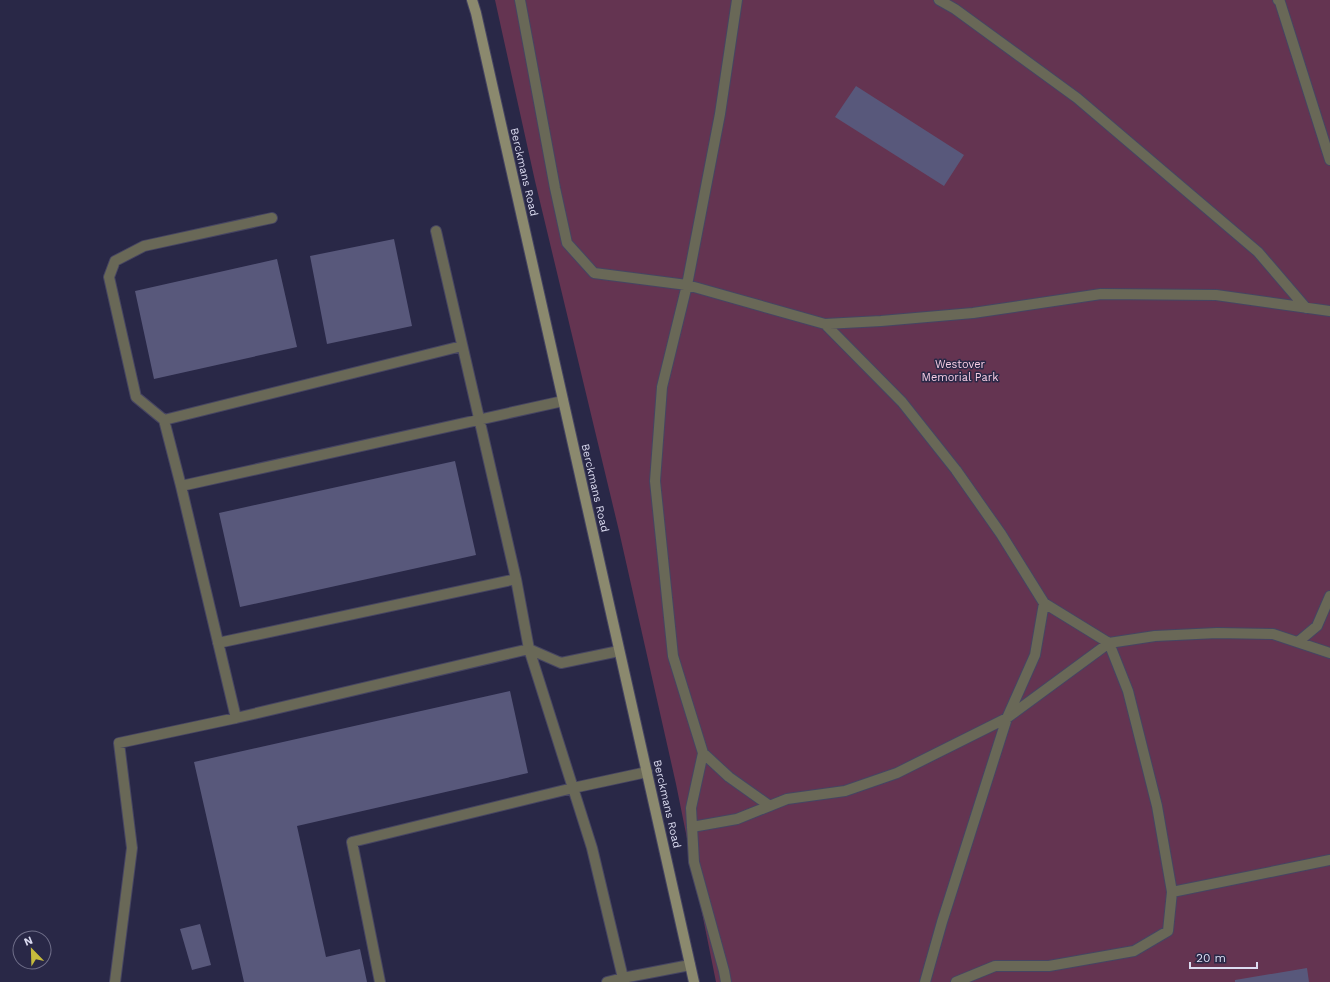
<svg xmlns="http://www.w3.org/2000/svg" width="1330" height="982" viewBox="0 0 1330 982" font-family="'Work Sans',sans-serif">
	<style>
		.green { fill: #643451 }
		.building { fill: #58587b }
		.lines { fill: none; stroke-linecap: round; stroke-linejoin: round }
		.lane-casing { stroke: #464562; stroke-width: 12 }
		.secondary-casing { stroke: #464562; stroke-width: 12 }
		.lane { stroke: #696857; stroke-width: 10 }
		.secondary { stroke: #8b896e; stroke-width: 10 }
		.labels { text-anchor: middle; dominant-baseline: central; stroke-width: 3; stroke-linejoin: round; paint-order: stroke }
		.street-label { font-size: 11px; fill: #dcdcf1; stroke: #292847 }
		.park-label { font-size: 11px; fill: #f8cde4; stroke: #292847 }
	</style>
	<rect width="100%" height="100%" fill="#292847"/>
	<!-- green -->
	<path class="green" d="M495 0H1330V982H716L676 784 619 531 535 181Z"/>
	<!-- building -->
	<path class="building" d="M856 86 964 155 944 186 835 117Z
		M394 239 412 326 327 344 310 256Z
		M277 259 297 347 154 379 135 291Z
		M455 461 476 555 240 607 219 513Z
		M510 691 528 773 297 826 326 957 360 949 367 982H244L194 762Z
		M200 924 211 965 192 970 180 929Z
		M1307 968 1309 982H1235V980Z"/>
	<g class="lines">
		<defs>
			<path id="lane" d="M520 0 555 188 567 243 594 273 687 285 825 324 881 321 973 313 1101 294 1216 295 1330 311
				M939 0 955 9 1077 98 1258 252 1306 308
				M1278 0 1280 2 1330 160
				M272 218 144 246 115 261 109 277 136 397 164 420 181 486 236 718 529 649 516 579 436 231
				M825 324 902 402 956 470 1001 534 1044 603 1109 643 1128 691 1157 806 1172 892 1168 931 1134 951 1049 966H995L956 982
				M164 420 462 346
				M181 486 563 401
				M1298 642 1317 626 1330 596
				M218 643 516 579
				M529 649 561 663 619 651
				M703 753 729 777 770 806
				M692 827 737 819 787 799 845 791 897 773 1007 718 1109 643 1155 636 1217 633 1273 634 1330 653
				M1172 892 1330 860
				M115 982 132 848 119 743 236 718
				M380 982 352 842 573 788 529 649
				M607 982 623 978 592 848 573 788 647 772
				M624 982 623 978 690 965
				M726 982 724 971 694 862 691 808 703 753 673 656 655 481 662 387 687 285 720 114 737 0
				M925 982 942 922 1007 718 1035 655 1044 603"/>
			<path id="secondary" d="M472 0 476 13 694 982"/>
		</defs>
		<!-- lane casing -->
		<use href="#lane" class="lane-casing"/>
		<!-- secondary casing -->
		<use href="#secondary" class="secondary-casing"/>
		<!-- lane -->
		<use href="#lane" class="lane"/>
		<!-- secondary -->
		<use href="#secondary" class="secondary"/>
	</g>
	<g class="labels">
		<!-- street labels -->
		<g class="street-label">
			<text transform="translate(524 172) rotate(77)">Berckmans Road</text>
			<text transform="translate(595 488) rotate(77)">Berckmans Road</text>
			<text transform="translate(667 804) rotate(77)">Berckmans Road</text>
		</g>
		<!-- park labels -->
		<g class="park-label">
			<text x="960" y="364">Westover<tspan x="960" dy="13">Memorial Park</tspan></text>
		</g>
	</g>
	<!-- north arrow -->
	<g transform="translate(32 950) rotate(337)"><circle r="19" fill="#292847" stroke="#71708b"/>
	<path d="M0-3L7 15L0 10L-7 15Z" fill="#c6bb3c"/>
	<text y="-6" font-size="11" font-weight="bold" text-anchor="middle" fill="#dcdcf1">N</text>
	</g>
	<!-- scale -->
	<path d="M1190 962v6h67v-6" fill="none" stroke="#dcdcf1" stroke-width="2"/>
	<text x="1196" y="962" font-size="12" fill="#dcdcf1" stroke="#292847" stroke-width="3" paint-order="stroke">20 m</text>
</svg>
